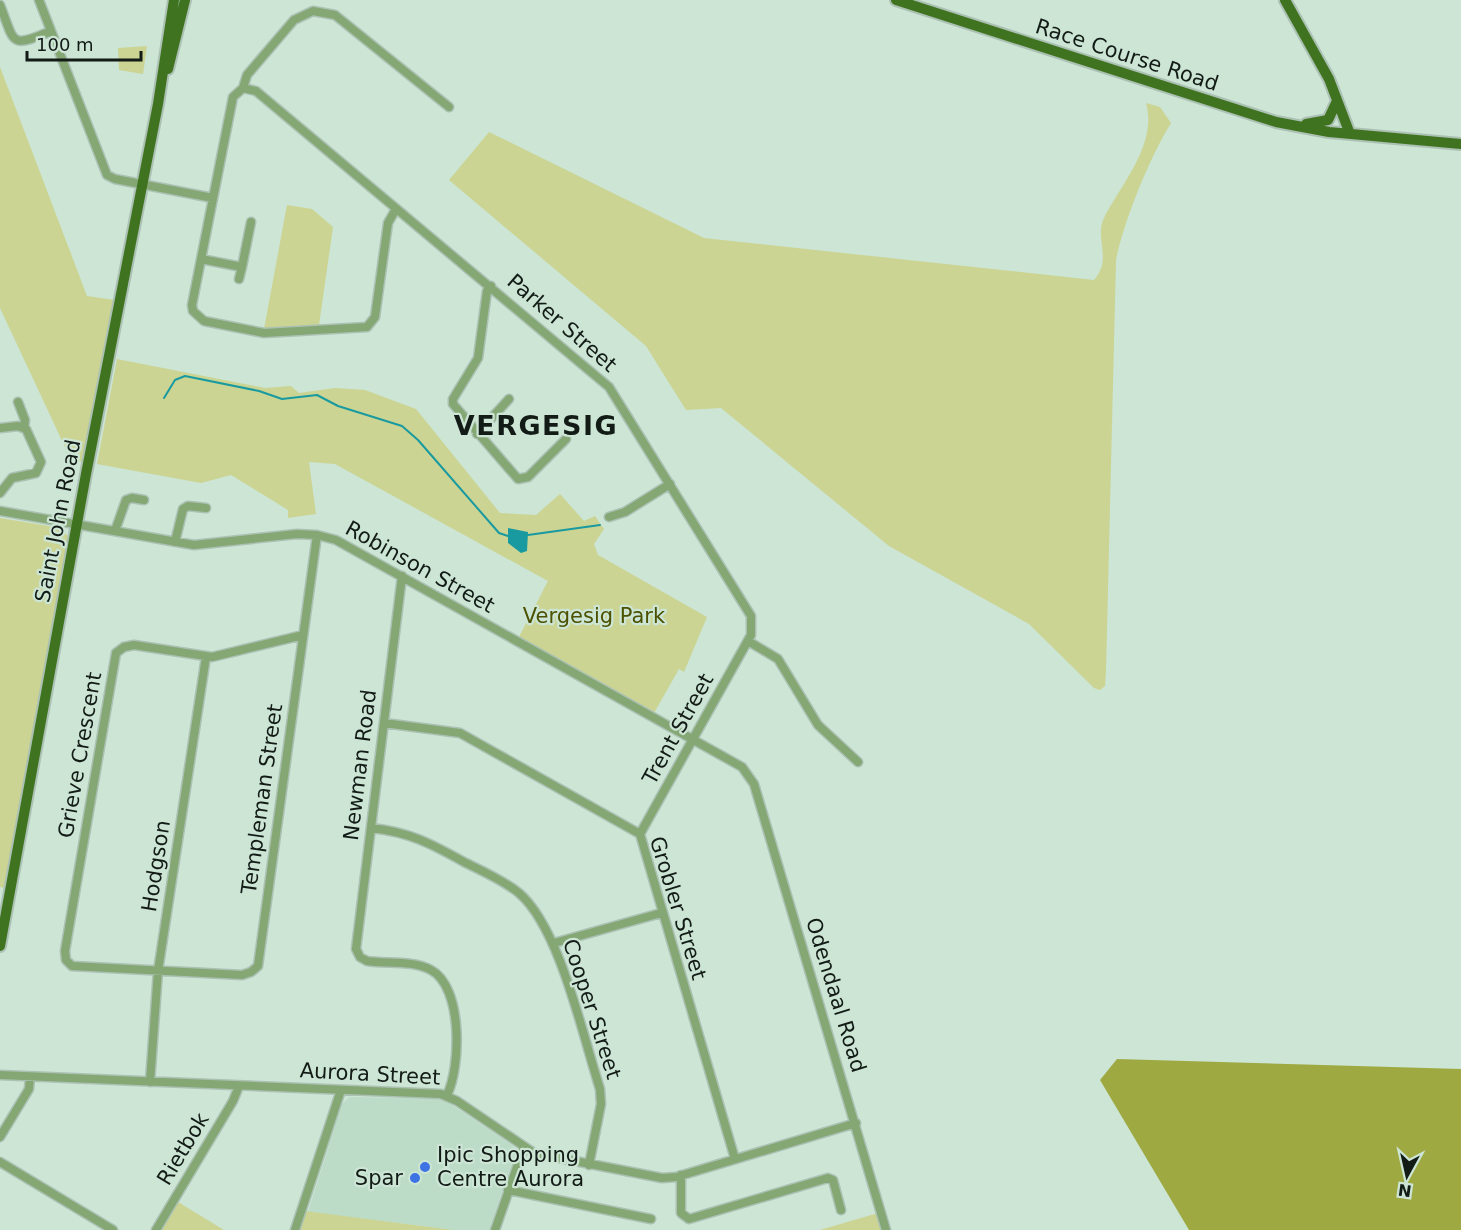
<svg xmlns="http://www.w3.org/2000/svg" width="1461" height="1230" viewBox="0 0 1461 1230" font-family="'DejaVu Sans',sans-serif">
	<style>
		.built { fill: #bcdcc7 }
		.green { fill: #cbd492 }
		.forest { fill: #9fa942 }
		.water { fill: #199aa0 }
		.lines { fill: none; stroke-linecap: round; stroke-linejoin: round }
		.stream { stroke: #199aa0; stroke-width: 2 }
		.minor-casing { stroke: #abc1b3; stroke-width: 11 }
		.major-casing { stroke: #abc1b3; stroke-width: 14 }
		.minor { stroke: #84a773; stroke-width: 8 }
		.major { stroke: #40731f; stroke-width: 10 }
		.poi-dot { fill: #3d73e3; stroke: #cce5d5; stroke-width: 2 }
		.labels { text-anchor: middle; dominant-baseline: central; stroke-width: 4.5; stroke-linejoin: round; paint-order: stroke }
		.street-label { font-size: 21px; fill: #121b16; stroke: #cce5d5 }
		.park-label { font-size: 21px; fill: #4c5100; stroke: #cce5d5 }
		.poi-label { font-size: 21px; fill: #121b16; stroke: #cce5d5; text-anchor: start }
		.district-label { font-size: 27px; font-weight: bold; letter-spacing: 1.5px; fill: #121b16; stroke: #cce5d5 }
	</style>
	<rect width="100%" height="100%" fill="#cce5d5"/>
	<!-- built -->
	<path class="built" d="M350 1097 443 1099 513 1146 515 1154 489 1230H453L308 1212 342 1104Z"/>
	<!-- green -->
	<path class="green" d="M147 46 143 74 119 70 118 48Z
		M0 67 87 296 115 300 84 462 71 460 0 308Z
		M1146 103 1160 107 1171 123C1150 157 1124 220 1116 260L1106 671 1105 686 1100 690 1094 688 1029 624 889 546 721 408 686 410 646 346 449 180 489 132 704 238 1094 280C1113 259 1094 238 1104 218 1121 184 1158 144 1146 103Z
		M287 205 312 209 333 227 319 325 264 329Z
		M117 359 265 388 291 386 299 393 335 388 365 390 416 409 500 513 536 515 560 494 584 521 595 516 604 529 594 544 598 555 707 617 684 672 679 669 654 713 519 637 548 581 335 464 309 462 316 514 288 518V510L231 475 201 483 97 464Z
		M0 518 61 528 70 539 5 888 0 887Z
		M178 1202 224 1230H161Z
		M305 1211 453 1230H299Z
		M878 1213 881 1230H820Z"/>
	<!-- forest -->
	<path class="forest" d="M1117 1059 1461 1069V1230H1189L1100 1080Z"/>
	<!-- water -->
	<path class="water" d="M508 528 528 532 527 551 521 553 508 543Z"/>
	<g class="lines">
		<!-- stream -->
		<path class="stream" d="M164 398 175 380 185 376 259 391 282 399 317 395 338 406 402 426 418 440 499 533 508 536
			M528 535 600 525"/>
		<defs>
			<path id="minor" d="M39 0 107 175 115 179 213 198
				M0 5C15 43 9 49 51 31
				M243 88 256 91 609 387 751 616V635L640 834
				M396 209 388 223 375 317 367 327 264 333 204 321 193 311 192 305 233 97 243 88 247 75 294 20 313 11 335 15 449 107
				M201 259 242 267 251 222
				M239 279 242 267
				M491 286 487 291 478 358 453 399V404L518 479 528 477 566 439
				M18 402 25 420 24 428
				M0 428 18 426 26 429 41 462 36 473 12 478 0 493
				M477 434 509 399
				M0 511 194 545 297 534 317 535 336 540 742 767 754 784 886 1230
				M609 517 625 512 670 484
				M115 531 126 500 132 498 144 500
				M175 542 183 509 188 506 206 508
				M402 576 356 949 360 957 367 961C387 964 413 960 431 970 463 987 461 1067 447 1095
				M303 635 212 657 134 645 124 647 116 653 65 951 66 960 72 966 242 975 251 972 258 966 317 535
				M748 641 778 659 818 725 858 762
				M384 723 460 733 640 834
				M371 828C409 832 430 843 464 862 482 871 503 880 519 893 560 928 583 1037 600 1089L601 1104 589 1165
				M640 834 735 1159
				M554 943 661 913
				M0 1075 441 1094 457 1101 534 1153 662 1178 676 1177 856 1123
				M150 1082 158 971 206 657
				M0 1137 29 1089 30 1077
				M0 1162 113 1230
				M681 1175V1213L689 1219 828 1178 833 1180 841 1210
				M508 1190 651 1219
				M156 1230 233 1101 239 1086
				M295 1230 341 1090
				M495 1230 524 1147"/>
			<path id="major" d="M896 0 1276 122 1329 132 1461 144
				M1285 0 1329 79 1350 134
				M168 69 185 0
				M1306 124 1328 120 1337 101
				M0 946 86 474 158 104 174 0"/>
		</defs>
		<!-- minor casing -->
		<use href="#minor" class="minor-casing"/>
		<!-- major casing -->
		<use href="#major" class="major-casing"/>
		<!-- minor -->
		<use href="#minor" class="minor"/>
		<!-- major -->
		<use href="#major" class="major"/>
	</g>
	<!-- markers -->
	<g class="poi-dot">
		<circle cx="425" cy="1167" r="6"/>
		<circle cx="415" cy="1178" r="6"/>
	</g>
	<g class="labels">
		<!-- street labels -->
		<g class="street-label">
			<text transform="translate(1127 55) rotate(18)">Race Course Road</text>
			<text transform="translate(562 323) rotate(41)">Parker Street</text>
			<text transform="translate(58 521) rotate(-79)">Saint John Road</text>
			<text transform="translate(420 567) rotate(29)">Robinson Street</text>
			<text transform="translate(678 729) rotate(-61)">Trent Street</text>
			<text transform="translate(80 755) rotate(-80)">Grieve Crescent</text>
			<text transform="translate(360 765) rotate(-83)">Newman Road</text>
			<text transform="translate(262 799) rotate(-82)">Templeman Street</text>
			<text transform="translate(156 866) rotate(-81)">Hodgson</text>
			<text transform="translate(678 908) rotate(73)">Grobler Street</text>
			<text transform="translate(836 995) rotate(73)">Odendaal Road</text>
			<text transform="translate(592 1009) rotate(72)">Cooper Street</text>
			<text transform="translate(370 1074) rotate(3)">Aurora Street</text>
			<text transform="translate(183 1149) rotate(-59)">Rietbok</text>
		</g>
		<!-- park labels -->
		<g class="park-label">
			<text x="594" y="616">Vergesig Park</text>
		</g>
		<!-- poi labels -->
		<g class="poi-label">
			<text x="437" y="1155">Ipic Shopping<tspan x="437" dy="24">Centre Aurora</tspan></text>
			<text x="403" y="1178" text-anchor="end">Spar</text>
		</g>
		<!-- district labels -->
		<g class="district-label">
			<text x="536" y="425">VERGESIG</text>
		</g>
	</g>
	<!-- north arrow -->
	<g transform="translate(1407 1176) rotate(188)" stroke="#cce5d5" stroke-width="4.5" paint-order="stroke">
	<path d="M0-4.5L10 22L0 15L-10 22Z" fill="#121b16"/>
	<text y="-9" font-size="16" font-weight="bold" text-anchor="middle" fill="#121b16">N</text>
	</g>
	<!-- scale -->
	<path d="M27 51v9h114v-9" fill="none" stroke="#121b16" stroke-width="3"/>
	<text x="36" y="51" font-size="18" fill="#121b16" stroke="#cce5d5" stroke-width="4.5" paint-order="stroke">100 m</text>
</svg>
